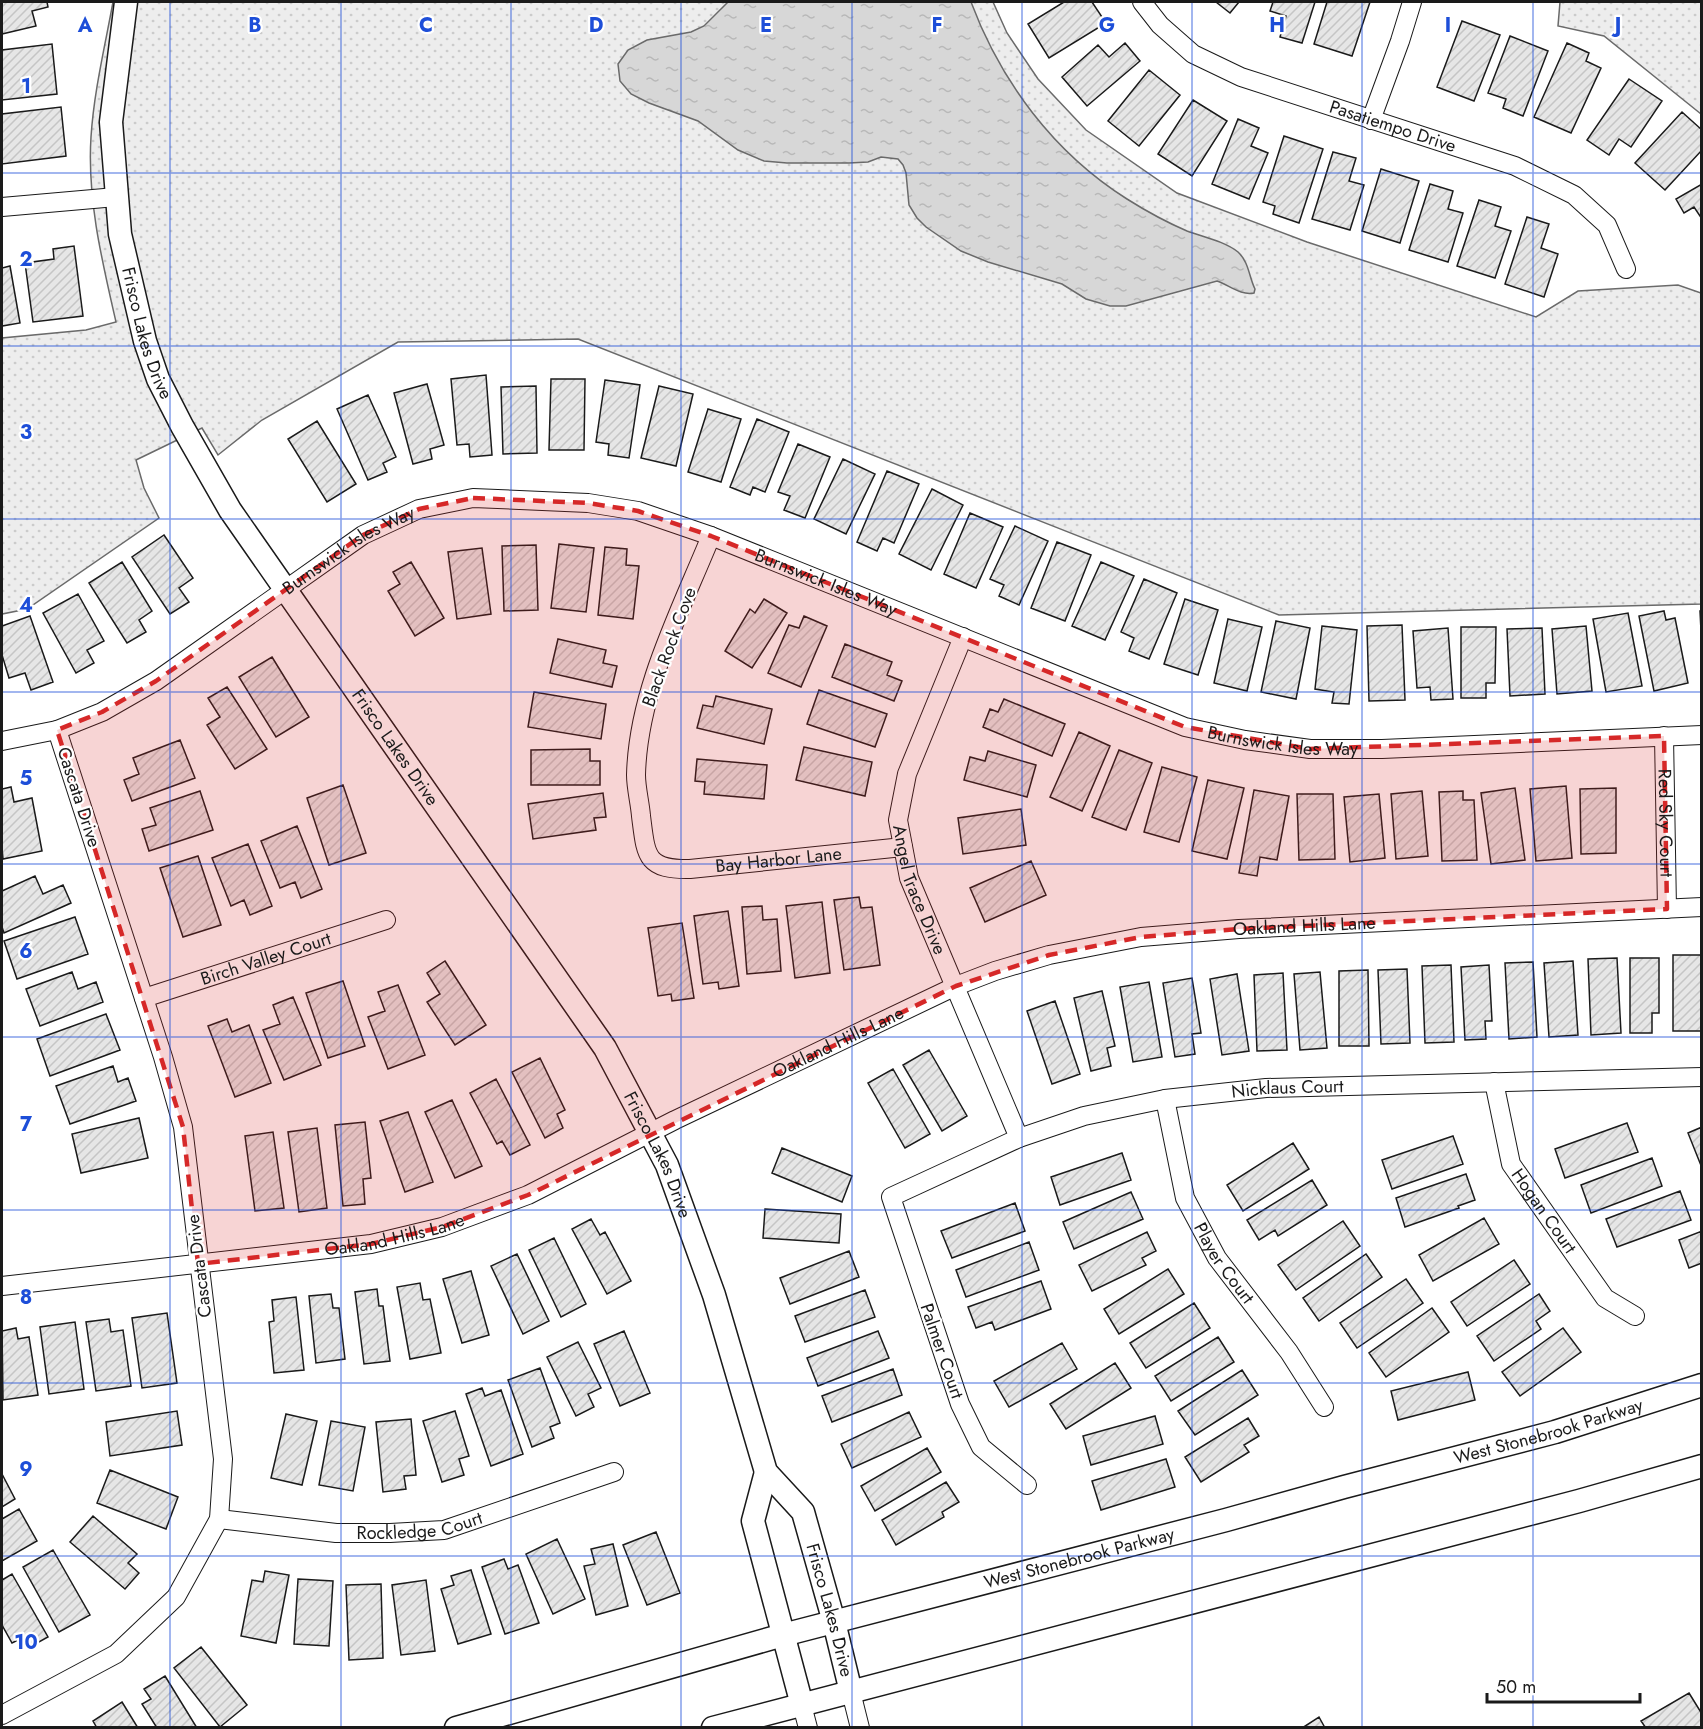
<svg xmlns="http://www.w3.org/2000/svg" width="1703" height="1729" viewBox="0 0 1703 1729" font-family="Jost,sans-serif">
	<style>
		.grass { fill: url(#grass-dots); stroke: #6a6a6a; stroke-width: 1.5 }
		.water { fill: url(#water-ripples); stroke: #6a6a6a; stroke-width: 1.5 }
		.building { fill: url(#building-hatch); stroke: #1a1a1a; stroke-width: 1.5 }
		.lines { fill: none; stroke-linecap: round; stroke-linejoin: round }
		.minor-casing { stroke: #1a1a1a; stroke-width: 20 }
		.tertiary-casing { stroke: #1a1a1a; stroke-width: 25 }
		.minor { stroke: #fff; stroke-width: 18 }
		.tertiary { stroke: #fff; stroke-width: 22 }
		.marked { fill: #d62828; fill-opacity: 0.2; stroke: #d62828; stroke-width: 4.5; stroke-dasharray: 12 8; stroke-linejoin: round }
		.grid { fill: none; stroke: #1d4ed8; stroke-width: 1.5; stroke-opacity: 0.55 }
		.labels { text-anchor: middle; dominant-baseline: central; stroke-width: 4.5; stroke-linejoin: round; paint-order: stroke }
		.street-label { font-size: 18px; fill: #1a1a1a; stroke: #fff }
		.grid-label { font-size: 20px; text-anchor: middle; font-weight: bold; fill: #1d4ed8; stroke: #fff; stroke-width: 4.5; stroke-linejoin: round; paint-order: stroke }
	</style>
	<defs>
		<pattern id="grass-dots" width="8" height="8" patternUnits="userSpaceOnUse" patternTransform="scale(1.5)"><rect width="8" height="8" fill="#ededed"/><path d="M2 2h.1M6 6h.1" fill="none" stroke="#cbcbcb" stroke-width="1.8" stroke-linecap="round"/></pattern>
		<pattern id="water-ripples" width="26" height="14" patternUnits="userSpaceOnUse" patternTransform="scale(1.5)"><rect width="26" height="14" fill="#d7d7d7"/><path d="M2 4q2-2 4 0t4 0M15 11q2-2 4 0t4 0" fill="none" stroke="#b8b8b8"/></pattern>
		<pattern id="building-hatch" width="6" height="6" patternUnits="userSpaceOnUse" patternTransform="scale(1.5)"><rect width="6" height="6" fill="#e6e6e6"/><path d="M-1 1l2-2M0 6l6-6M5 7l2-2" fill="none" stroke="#c5c5c5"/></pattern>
	</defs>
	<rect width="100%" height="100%" fill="#fff"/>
	<!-- grass -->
	<path class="grass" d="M113 2H993L1007 33 1038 79 1086 130 1177 193 1307 242 1536 317 1578 291 1678 285 1701 293V604L1279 615 578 339 398 342 262 420 218 455 202 428 136 460 144 488 159 518 27 609 2 614V338L86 330 116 322C102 261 87 199 91 137 94 91 105 46 113 2Z
		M1560 2H1701V114L1604 36 1558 26Z"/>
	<!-- water -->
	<path class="water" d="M728 2H971C1001 82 1054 153 1127 199 1146 211 1166 222 1187 231 1203 237 1224 241 1238 252 1249 262 1249 277 1255 289L1254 293C1241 296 1229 285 1217 281L1126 306H1110L1086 299 1062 284 988 262 961 251 926 227 917 218 909 205 906 173 903 165 898 159 881 157 868 162 849 163H787L764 161 738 150 698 121 649 103 631 94 620 81 618 64 628 50 647 40 691 32 704 26Z"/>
	<!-- building -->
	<path class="building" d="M2 2H47L48 7 32 11 36 26 2 34Z
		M1064 2H1092L1106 23 1049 58 1028 24Z
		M1216 2H1239L1230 13Z
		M1273 2H1315L1302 43 1280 37 1286 16 1270 11Z
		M1327 2H1370L1352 56 1314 44Z
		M1462 21 1500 35 1474 101 1437 87Z
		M1510 36 1548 51 1523 116 1503 108 1506 99 1488 93Z
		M1125 43 1140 61 1087 106 1062 77 1098 45 1109 57Z
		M1567 43 1589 53 1586 61 1601 68 1571 133 1534 117Z
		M52 44 57 94 2 100V50Z
		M1149 70 1180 95 1139 146 1108 121Z
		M1629 79 1662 101 1631 147 1619 139 1609 155 1587 140Z
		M1193 100 1227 121 1192 176 1158 154Z
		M61 107 66 156 2 164V114Z
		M1682 112 1702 130V150L1665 190 1635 163Z
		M1238 119 1259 128 1251 146 1268 153 1249 199 1212 184Z
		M1284 136 1323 149 1299 223 1273 214 1275 206 1263 202Z
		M1333 152 1356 158 1349 181 1364 185 1350 230 1312 219Z
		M1381 169 1419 181 1400 243 1362 231Z
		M1430 184 1453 191 1448 209 1463 213 1448 262 1409 250Z
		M1702 184V219L1694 207 1684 213 1676 199Z
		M1479 200 1501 207 1495 226 1511 231 1495 278 1457 266Z
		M1527 217 1549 224 1541 248 1558 254 1544 297 1505 284Z
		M74 246 83 316 33 322 25 263 54 259 53 249Z
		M10 266 20 323 2 326V268Z
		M486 375 492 455 470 457 469 444 457 445 451 379Z
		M551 379H585L584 450H549Z
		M605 380 640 385 629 458 608 455 609 444 596 442Z
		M427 384 444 445 430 449 432 459 413 464 394 393Z
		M536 386 537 453 503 454 501 387Z
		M659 386 693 394 676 466 641 458Z
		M368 395 396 457 383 463 387 472 368 480 337 409Z
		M708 409 741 419 721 482 688 472Z
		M757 419 789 432 765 492 753 487 750 495 730 487Z
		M317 421 356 484 327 502 288 439Z
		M798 444 830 457 805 518 784 510 790 496 778 492Z
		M843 459 875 474 846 534 814 519Z
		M887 471 919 484 894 543 883 538 877 551 857 542Z
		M932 489 963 505 931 570 899 554Z
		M970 513 1003 527 976 588 944 574Z
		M1015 526 1048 541 1019 605 999 596 1004 585 990 579Z
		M164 535 193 578 179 588 189 602 170 614 132 557Z
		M1057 542 1091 555 1065 621 1031 608Z
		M559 544 594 548 586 612 551 608Z
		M536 545 538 610 504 611 502 546Z
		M605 547 627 549 626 565 639 566 633 619 598 615Z
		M482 548 491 614 457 619 448 552Z
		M122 562 152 611 139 620 146 632 127 643 89 583Z
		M411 562 444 618 415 636 388 591 400 584 393 572Z
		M1101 562 1134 576 1105 640 1072 626Z
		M1144 579 1177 593 1149 659 1129 651 1134 638 1121 632Z
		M78 594 104 641 87 650 94 663 76 673 43 613Z
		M764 599 787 613 752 668 725 651 750 609 755 613Z
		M1185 599 1218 610 1198 675 1164 664Z
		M1664 611 1666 620 1675 618 1688 683 1654 691 1639 616Z
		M1700 611H1702V651Z
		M1628 613 1642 686 1606 692 1593 619Z
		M30 616 53 682 31 690 25 673 9 678 2 655V626Z
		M804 616 827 626 801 687 768 673 789 625 799 628Z
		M1228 619 1262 627 1247 691 1214 683Z
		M1276 621 1310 628 1296 699 1261 692Z
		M1402 625 1405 700 1369 701 1367 626Z
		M1322 626 1357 630 1349 704 1332 703 1334 692 1315 689Z
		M1586 626 1592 691 1557 694 1552 629Z
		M1461 627H1496L1495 683H1486V698H1461Z
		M1448 628 1453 699 1431 700 1430 687 1417 688 1413 631Z
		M1542 628 1545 694 1510 696 1507 629Z
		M558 639 606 650 603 663 617 666 612 687 550 673Z
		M845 644 892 662 887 675 902 681 894 701 832 677Z
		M272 657 309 717 276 737 239 677Z
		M227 687 267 749 235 769 207 725 220 717 208 698Z
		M819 690 887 714 875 747 807 724Z
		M534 692 606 704 601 739 528 727Z
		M716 696 772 709 764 744 697 728 703 705 713 707Z
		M1004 699 1065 724 1052 756 983 727 990 709 998 712Z
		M1079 732 1110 746 1082 811 1050 797Z
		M180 740 195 778 132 801 124 780 139 774 133 758Z
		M804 747 872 762 865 796 796 780Z
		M590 749V761H600V785H531V750Z
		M1119 750 1152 763 1126 830 1092 817Z
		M988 751 1036 765 1027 797 964 780 970 757 985 761Z
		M697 759 767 765 764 799 704 794 705 782 695 781Z
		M1162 767 1197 777 1179 842 1144 832Z
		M1208 780 1244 788 1227 859 1192 851Z
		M343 785 366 853 329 865 307 798Z
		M1566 786 1572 858 1536 861 1530 789Z
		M11 787 14 802 32 798 42 851 3 859 2 848V789Z
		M1515 788 1525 860 1491 864 1481 793Z
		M1616 788V853L1581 854 1580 789Z
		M1254 790 1289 796 1277 860 1260 857 1257 876 1239 873Z
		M200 791 213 830 149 851 142 829 156 825 150 808Z
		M1422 791 1428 856 1396 859 1391 794Z
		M1463 791V800H1474L1477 860 1442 861 1439 792Z
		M603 793 606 817 594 818 596 830 533 839 528 804Z
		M1297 794H1333L1335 859 1299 860Z
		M1379 794 1385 858 1350 862 1344 797Z
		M1021 809 1026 845 963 854 958 818Z
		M297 826 322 889 301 898 295 882 280 888 261 841Z
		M248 844 272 906 250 915 244 900 231 906 212 858Z
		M198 856 221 925 183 937 160 868Z
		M1031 861 1046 895 985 922 970 888Z
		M35 876 43 894 63 885 71 903 4 933 2 927V891Z
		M859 897 861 908 872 907 880 965 844 970 834 900Z
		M822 902 830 973 795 978 786 906Z
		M762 906 763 920 777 919 781 971 747 974 742 907Z
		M728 911 739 986 719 989 718 982 703 984 694 916Z
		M75 917 88 954 17 979 4 941Z
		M682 923 694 998 672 1001 671 994 658 996 648 928Z
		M1673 955H1702V1031H1673Z
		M1617 958 1621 1033 1591 1035 1588 959Z
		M1630 958H1659V1013H1652V1033H1630Z
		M445 961 486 1025 455 1045 427 1002 440 994 427 973Z
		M1573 961 1578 1035 1549 1037 1544 963Z
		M1533 962 1537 1037 1509 1039 1505 963Z
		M1451 965 1454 1042 1425 1043 1422 966Z
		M1489 965 1492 1021H1485L1486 1039 1465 1040 1461 967Z
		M1407 969 1410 1043 1381 1044 1378 970Z
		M1368 970 1369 1046H1339V971Z
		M72 972 78 989 96 982 103 1002 40 1026 26 989Z
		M1320 972 1327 1048 1300 1050 1294 974Z
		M1283 973 1287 1050 1257 1051 1254 975Z
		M1237 974 1249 1051 1222 1055 1210 979Z
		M1192 978 1201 1033 1192 1034 1195 1054 1175 1057 1163 983Z
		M343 981 365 1046 328 1058 306 993Z
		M1149 982 1162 1057 1133 1062 1120 987Z
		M398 985 425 1055 388 1069 368 1017 385 1011 378 992Z
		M1102 991 1115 1046 1107 1048 1111 1066 1091 1071 1074 998Z
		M293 997 321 1065 284 1080 263 1030 280 1024 273 1005Z
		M1055 1001 1080 1074 1052 1084 1027 1011Z
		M106 1014 120 1050 50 1076 37 1039Z
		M227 1019 232 1032 249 1025 271 1083 235 1097 208 1026Z
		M929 1050 967 1116 942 1131 903 1065Z
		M540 1058 565 1110 557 1114 563 1128 545 1138 512 1072Z
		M113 1066 118 1082 128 1078 136 1101 70 1124 56 1086Z
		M893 1069 930 1134 905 1148 868 1083Z
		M496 1079 530 1145 510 1155 502 1141 497 1144 470 1093Z
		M452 1100 482 1166 455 1178 425 1112Z
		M408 1112 433 1182 405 1192 380 1121Z
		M139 1118 148 1158 81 1173 72 1134Z
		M365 1122 371 1178 363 1179 365 1204 343 1206 335 1125Z
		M1627 1123 1638 1152 1565 1178 1555 1149Z
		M1702 1127V1168L1688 1133Z
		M317 1128 327 1208 299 1212 288 1132Z
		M273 1132 284 1208 255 1211 245 1136Z
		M1453 1136 1463 1164 1392 1189 1382 1160Z
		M1293 1143 1309 1169 1243 1211 1227 1185Z
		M782 1148 852 1176 842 1202 772 1173Z
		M1122 1153 1131 1180 1060 1205 1051 1177Z
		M1652 1158 1662 1186 1591 1213 1581 1185Z
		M1466 1174 1475 1200 1458 1206 1459 1208 1405 1227 1396 1198Z
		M1312 1180 1327 1205 1278 1236 1275 1230 1259 1240 1247 1220Z
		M1680 1191 1691 1220 1617 1247 1606 1219Z
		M1131 1192 1143 1219 1074 1249 1063 1222Z
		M1015 1203 1025 1231 952 1258 941 1231Z
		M765 1209 841 1214 839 1243 763 1238Z
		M1484 1218 1499 1244 1433 1281 1419 1255Z
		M591 1219 600 1235 605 1232 631 1281 607 1294 572 1229Z
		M1343 1221 1360 1246 1296 1290 1278 1265Z
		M1702 1231V1263L1689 1268 1679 1240Z
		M1147 1232 1156 1251 1142 1258 1146 1265 1092 1291 1079 1265Z
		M554 1238 586 1304 561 1317 529 1250Z
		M1029 1242 1039 1270 966 1297 956 1270Z
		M849 1251 859 1277 790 1304 780 1278Z
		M517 1254 549 1321 523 1334 491 1266Z
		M1366 1254 1382 1277 1319 1321 1303 1298Z
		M1514 1260 1530 1284 1467 1326 1451 1302Z
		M1168 1269 1184 1294 1119 1334 1104 1309Z
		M471 1271 489 1335 462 1343 443 1279Z
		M1406 1279 1423 1303 1357 1348 1340 1323Z
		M1041 1281 1051 1309 995 1330 992 1322 976 1328 968 1307Z
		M420 1283 423 1300 430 1299 441 1353 410 1359 397 1287Z
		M377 1289 379 1306H383L390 1361 364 1364 355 1292Z
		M865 1290 875 1317 805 1342 795 1316Z
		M331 1294 333 1308H339L345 1359 316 1363 309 1296Z
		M1539 1294 1550 1311 1536 1321 1541 1329 1494 1361 1477 1336Z
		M296 1297 304 1370 274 1373 269 1322 274 1321 272 1300Z
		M1194 1303 1210 1328 1146 1368 1130 1343Z
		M1432 1308 1449 1332 1386 1377 1369 1353Z
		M167 1313 177 1383 142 1388 132 1318Z
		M109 1319 111 1332 123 1330 131 1386 96 1391 86 1322Z
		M75 1322 84 1389 49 1394 40 1327Z
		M16 1328 18 1339 29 1337 38 1395 3 1400 2 1331Z
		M1563 1328 1581 1352 1520 1396 1502 1372Z
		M624 1331 650 1393 620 1406 594 1344Z
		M878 1331 889 1358 818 1386 807 1358Z
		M1218 1337 1234 1362 1171 1401 1155 1376Z
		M578 1342 601 1388 588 1394 594 1407 576 1416 547 1357Z
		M1062 1343 1077 1369 1009 1407 994 1381Z
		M1115 1363 1131 1388 1066 1429 1050 1404Z
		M540 1368 560 1423 550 1427 554 1438 532 1447 508 1380Z
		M893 1369 902 1395 832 1422 822 1396Z
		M1242 1370 1258 1395 1195 1435 1178 1411Z
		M1468 1372 1475 1400 1398 1420 1391 1391Z
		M482 1388 485 1396 501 1390 523 1454 491 1466 466 1394Z
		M177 1411 182 1445 110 1456 106 1422Z
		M455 1411 469 1456 459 1459 464 1475 442 1482 423 1421Z
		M909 1412 921 1437 852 1468 841 1444Z
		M286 1414 317 1421 302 1485 271 1478Z
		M1155 1416 1163 1444 1091 1465 1083 1436Z
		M1248 1418 1259 1436 1244 1445 1249 1452 1201 1482 1185 1457Z
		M411 1419 416 1475 404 1476 406 1489 383 1492 376 1422Z
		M331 1421 365 1427 353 1491 319 1485Z
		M927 1448 941 1472 875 1511 861 1486Z
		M1166 1459 1175 1487 1101 1510 1092 1481Z
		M110 1470 178 1497 166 1529 97 1503Z
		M2 1474 15 1499 2 1507Z
		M946 1482 959 1502 942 1512 944 1517 896 1545 882 1520Z
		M19 1509 37 1541 2 1561V1519Z
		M93 1516 137 1554 128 1563 139 1573 125 1589 70 1542Z
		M656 1532 680 1593 647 1605 623 1545Z
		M557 1539 585 1599 553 1614 526 1554Z
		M613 1544 628 1606 596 1615 584 1566 595 1564 591 1549Z
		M53 1550 90 1615 59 1632 23 1567Z
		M504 1559 508 1569 518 1565 539 1623 505 1634 482 1567Z
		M471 1570 491 1634 458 1644 441 1589 454 1585 451 1576Z
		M265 1571 289 1575 276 1643 241 1636 252 1580 263 1582Z
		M12 1574 48 1637 28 1648 22 1638 12 1643 2 1625V1580Z
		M298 1579 333 1581 329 1646 294 1644Z
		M426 1580 435 1651 401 1655 392 1585Z
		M381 1584 383 1658 349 1660 346 1585Z
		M201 1647 247 1705 220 1727 174 1668Z
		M165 1676 197 1728H157L142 1704 151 1699 144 1689Z
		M1689 1693 1702 1714V1728H1646L1641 1721Z
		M122 1702 138 1728H97L93 1721Z
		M1319 1717 1325 1728H1302Z"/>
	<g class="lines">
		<defs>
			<g id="minor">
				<path id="s1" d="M1142 2 1160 25 1193 54 1241 77 1515 166 1574 195 1607 225 1626 269"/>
				<path d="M1371 120 1400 41 1412 2"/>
				<path d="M2 207 116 197"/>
				<path id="s2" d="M711 536C680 612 638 691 636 775 636 788 640 803 641 816 646 855 645 870 690 869L903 847"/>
				<path id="s3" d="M963 637 907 774 898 820 909 878 1019 1138"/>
				<path id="s4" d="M1664 736 1667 909"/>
				<path id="s5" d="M2 741 57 730 102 712 156 681 363 535 419 509 473 498 588 503 638 511 711 536 1185 727 1245 740 1310 749H1382L1702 735"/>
				<path id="s6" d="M144 998 386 920"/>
				<path id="s7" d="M1494 1082 1511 1164 1605 1298 1635 1316"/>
				<path id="s8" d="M1165 1099 1185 1198 1217 1258 1289 1352 1324 1407"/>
				<path id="s9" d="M2 1286 371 1244 442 1227 528 1195 675 1120 956 986 995 971 1049 955 1141 937 1239 929 1702 907"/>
				<path id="s10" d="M1027 1485 981 1447 960 1404 891 1197 1019 1138 1084 1116 1165 1099 1266 1088 1702 1077"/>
				<path id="s11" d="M219 1519 336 1533H390L444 1530 614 1472"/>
				<path d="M851 1692 860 1728"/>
				<path d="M802 1705 808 1728"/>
				<path d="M2 1715 116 1654 176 1597 219 1519 223 1459 183 1127 163 1057 57 730"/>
			</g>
			<g id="tertiary">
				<path id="s12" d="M126 2 111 122 120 234 145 341 158 379 182 426 230 510 605 1048 667 1165 714 1295 766 1472 803 1512 834 1622 851 1692"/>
				<path d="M766 1472 753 1521 802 1705"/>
				<path id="s13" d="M456 1728 783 1635 1226 1520 1344 1487 1555 1432 1702 1385"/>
				<path d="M713 1728 1579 1501 1702 1466"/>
			</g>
		</defs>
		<!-- minor casing -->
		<use href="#minor" class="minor-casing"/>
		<!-- tertiary casing -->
		<use href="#tertiary" class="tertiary-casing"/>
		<!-- minor -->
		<use href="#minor" class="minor"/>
		<!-- tertiary -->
		<use href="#tertiary" class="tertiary"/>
	</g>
	<!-- marked area -->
	<path class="marked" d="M473 498 588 503 638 511 711 536 1185 727 1310 749 1664 736 1667 909 1239 929 1141 937 1049 955 956 986 528 1195 442 1227 371 1244 198 1264 183 1127 57 730 102 712 156 681 363 535 419 509Z"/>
	<!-- grid -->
	<path class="grid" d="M170 2V1728M341 2V1728M511 2V1728M681 2V1728M852 2V1728M1022 2V1728M1192 2V1728M1362 2V1728M1533 2V1728M2 173H1702M2 346H1702M2 519H1702M2 692H1702M2 864H1702M2 1037H1702M2 1210H1702M2 1383H1702M2 1556H1702"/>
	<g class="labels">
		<!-- street labels -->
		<g class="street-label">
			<text stroke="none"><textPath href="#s1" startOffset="286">Pasatiempo Drive</textPath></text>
			<text stroke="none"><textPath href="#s12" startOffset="336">Frisco Lakes Drive</textPath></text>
			<text stroke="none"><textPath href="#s5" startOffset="400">Burnswick Isles Way</textPath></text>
			<text stroke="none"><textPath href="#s5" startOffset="904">Burnswick Isles Way</textPath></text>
			<text transform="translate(669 647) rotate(-70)">Black Rock Cove</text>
			<text stroke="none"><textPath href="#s5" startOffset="1390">Burnswick Isles Way</textPath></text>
			<text stroke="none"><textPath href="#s12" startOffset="822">Frisco Lakes Drive</textPath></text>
			<text transform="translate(79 797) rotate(72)">Cascata Drive</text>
			<text stroke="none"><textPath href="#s4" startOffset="87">Red Sky Court</textPath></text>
			<text stroke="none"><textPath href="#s2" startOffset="468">Bay Harbor Lane</textPath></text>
			<text stroke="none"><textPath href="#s3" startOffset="268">Angel Trace Drive</textPath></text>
			<text stroke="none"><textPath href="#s9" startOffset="1368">Oakland Hills Lane</textPath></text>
			<text stroke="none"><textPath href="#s6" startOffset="128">Birch Valley Court</textPath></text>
			<text stroke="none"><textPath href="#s9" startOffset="882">Oakland Hills Lane</textPath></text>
			<text stroke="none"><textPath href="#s10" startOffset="741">Nicklaus Court</textPath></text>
			<text stroke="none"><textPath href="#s12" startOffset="1308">Frisco Lakes Drive</textPath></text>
			<text stroke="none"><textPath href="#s7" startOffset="141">Hogan Court</textPath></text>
			<text stroke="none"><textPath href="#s9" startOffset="396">Oakland Hills Lane</textPath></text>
			<text stroke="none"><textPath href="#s8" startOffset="177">Player Court</textPath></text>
			<text transform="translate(199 1266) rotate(-97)">Cascata Drive</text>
			<text transform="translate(942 1351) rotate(71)">Palmer Court</text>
			<text stroke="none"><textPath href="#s13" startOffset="1132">West Stonebrook Parkway</textPath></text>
			<text stroke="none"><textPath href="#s11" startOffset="202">Rockledge Court</textPath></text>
			<text stroke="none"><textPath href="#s13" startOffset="646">West Stonebrook Parkway</textPath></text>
			<text stroke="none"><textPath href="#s12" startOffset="1800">Frisco Lakes Drive</textPath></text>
		</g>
	</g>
	<g class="grid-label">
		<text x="85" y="32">A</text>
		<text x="255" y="32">B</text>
		<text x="426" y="32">C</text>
		<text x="596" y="32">D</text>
		<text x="766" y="32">E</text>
		<text x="937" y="32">F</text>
		<text x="1107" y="32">G</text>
		<text x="1277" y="32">H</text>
		<text x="1448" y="32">I</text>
		<text x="1618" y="32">J</text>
		<text x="26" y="93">1</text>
		<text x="26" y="266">2</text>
		<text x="26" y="439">3</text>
		<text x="26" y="612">4</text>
		<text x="26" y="785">5</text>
		<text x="26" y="958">6</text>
		<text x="26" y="1131">7</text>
		<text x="26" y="1304">8</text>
		<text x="26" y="1476">9</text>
		<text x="26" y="1649">10</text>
	</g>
	<!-- border -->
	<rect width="1703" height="1729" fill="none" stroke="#1a1a1a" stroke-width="6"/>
	<!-- scale -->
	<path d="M1487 1693v9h153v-9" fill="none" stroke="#1a1a1a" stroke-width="3"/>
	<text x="1496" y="1693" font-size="18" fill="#1a1a1a" stroke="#ffffff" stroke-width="4.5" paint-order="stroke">50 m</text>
</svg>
